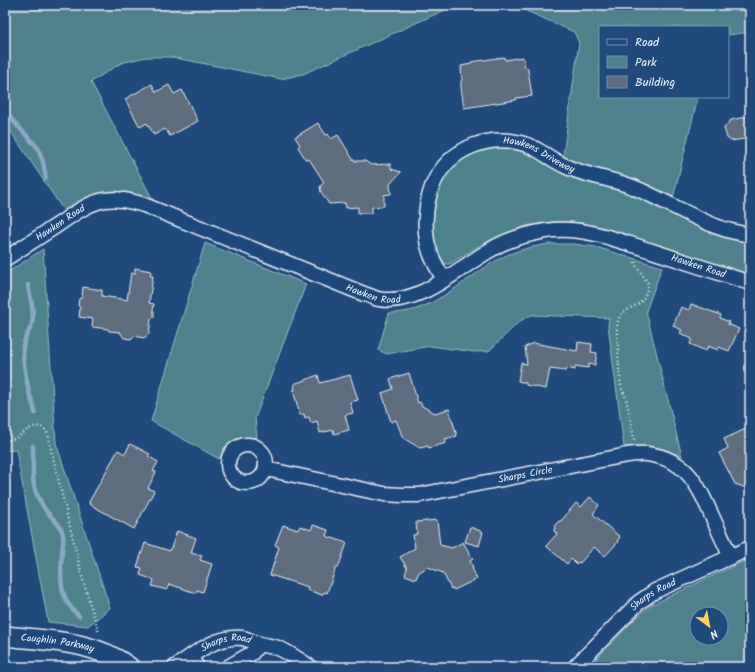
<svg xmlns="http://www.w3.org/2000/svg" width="755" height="672" viewBox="0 0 755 672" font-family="Kalam,sans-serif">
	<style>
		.green { fill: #4f818d; stroke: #9cb9c2; fill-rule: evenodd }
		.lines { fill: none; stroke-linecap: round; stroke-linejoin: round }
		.stream { stroke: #89a9c7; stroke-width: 4.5 }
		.building { fill: #5d6d7d; stroke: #e8f1f8 }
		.lane-casing { stroke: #e8f1f8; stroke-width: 10 }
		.street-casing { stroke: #e8f1f8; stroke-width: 17 }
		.secondary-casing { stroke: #e8f1f8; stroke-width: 22 }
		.path { stroke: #e8f1f8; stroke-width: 2.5; stroke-dasharray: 1 3; stroke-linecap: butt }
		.lane { stroke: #1f4a7a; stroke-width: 7 }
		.street { stroke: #1f4a7a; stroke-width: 14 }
		.secondary { stroke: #1f4a7a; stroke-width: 19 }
		.labels { text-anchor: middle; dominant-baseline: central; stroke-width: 3; stroke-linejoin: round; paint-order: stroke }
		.street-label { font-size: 10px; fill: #e8f1f8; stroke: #1f4a7a }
	</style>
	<rect width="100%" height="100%" fill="#1f4a7a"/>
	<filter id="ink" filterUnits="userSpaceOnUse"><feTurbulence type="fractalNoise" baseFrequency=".025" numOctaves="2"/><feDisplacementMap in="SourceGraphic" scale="8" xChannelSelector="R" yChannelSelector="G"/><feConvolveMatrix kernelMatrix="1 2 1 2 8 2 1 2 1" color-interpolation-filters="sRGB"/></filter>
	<g filter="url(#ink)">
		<!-- green -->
		<path class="green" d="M5 5H456L303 74 281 79 171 57H146L121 63 91 82 153 200C115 185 98 191 64 211L5 123Z
			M513 5H750V32L728 35V27H600V97H698L673 198C656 190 639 181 622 176 602 169 581 167 563 156L579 43 574 32Z
			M499 146 516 149 531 154 573 178 623 191 636 196 724 236 750 242V274L605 229C598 227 589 224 581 223 530 216 491 237 450 264H445C424 242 432 184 454 164 466 153 483 148 499 146Z
			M205 243 306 284 255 418 257 438C246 437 231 438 224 448 222 451 221 456 219 459L151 421Z
			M548 244H574L596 247 662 267 646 311 682 457C659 446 649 444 624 447L608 325 609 318 531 315 520 321 489 351 475 352 430 346 387 354 378 350 389 313C398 313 407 312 416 309 445 300 474 272 501 258 516 250 532 247 548 244Z
			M43 249 56 443 110 608 88 626 48 622 16 450 5 451V274Z
			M746 560 750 569V667H588L637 617 651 605ZM697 614H721V638H697Z"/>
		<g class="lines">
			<!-- stream -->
			<path class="stream" d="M5 112 38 148 43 162 46 178
				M28 285C30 297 35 311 32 324 29 333 22 340 23 350 23 364 26 378 29 392 31 400 34 404 35 413
				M33 446C34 463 30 482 38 497 41 502 44 509 48 513 54 520 61 525 63 535 64 540 63 546 62 551 61 577 57 597 79 616"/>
		</g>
		<!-- building -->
		<path class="building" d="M504 57 505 60 523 57 525 68 527 67 528 70 532 96 516 98V100L464 108 461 87V81L462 80 461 66 471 64V62Z
			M152 84 156 92 169 85 174 94 182 90 198 121 170 136 165 129 154 135 147 123 140 127 125 99Z
			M750 116V138L731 141 727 138 724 128 731 120Z
			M318 123 326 135 328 134 331 139 338 135 354 161H365L371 165 391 164V169L401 172 390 184 391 194 384 195V206L372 207V213H358V207L346 208 345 203 329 204 321 192 320 187 324 182 309 159 306 160 298 147 300 145 295 137Z
			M135 268 151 271 150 276H153L149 303 154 304 153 310 154 312V317L151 319 149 334 144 338 134 336 131 339 124 338 120 332 109 331 108 329 92 327 93 319 79 317 80 308 78 305 79 299 82 297 83 287 102 290V296L127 300 131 273 135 274Z
			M691 304 721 315 720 318 729 322 728 324 739 329 729 351 719 347 718 350 708 346 706 351 690 344 692 339 680 333 682 330 673 326 681 307 689 310Z
			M578 342 592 344 591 352 597 353 595 365 589 364 588 368 575 366V370L567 368 566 371 550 369 546 389 526 385V383L518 381 521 363 527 364 525 347 533 343 577 351Z
			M409 373 418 403 420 402 422 406 435 413 449 409 457 436 445 439 446 443 429 448 428 446 420 448 403 438 396 420 391 422 382 393 393 389 390 379Z
			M318 375 320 383 350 375 358 400 350 402 353 413 345 415 349 430 334 434 333 430 320 433 317 421 311 423 309 417 305 418 304 414 300 415 293 390H295L294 384Z
			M750 427V489L735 484 719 453 728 448 724 439Z
			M130 444 150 454 148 456 158 462 153 471 156 472 148 488 154 491 134 529 89 504 90 502H89L118 450 125 454Z
			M590 497 599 505 593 514 620 537 617 541 618 542 605 556 594 547 580 563 578 562 576 564 571 559 567 564 546 546 557 534 554 531 555 525 559 521H561L576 503 581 507Z
			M437 520 440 545 452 548 463 542 473 559 470 561 473 567 472 568 477 579 454 590 453 588 451 589 443 573 428 567 419 572 416 579 405 575 407 568 400 557 415 548 413 535 417 534 416 522Z
			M283 525 298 530 300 526 311 530 313 525 328 530 326 536 347 543 338 568 336 567 327 593 324 592 322 595 307 590 308 587 270 575 279 547 275 545Z
			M470 527 483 532 479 546 465 542Z
			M177 531 196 538 191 553 202 556 200 560 212 564 203 592 197 590 196 593 169 584 167 590 152 586 154 580 140 575 142 568 137 567 145 543 170 551Z"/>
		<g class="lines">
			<defs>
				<path id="lane" d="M193 654 201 667"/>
				<g id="street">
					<path id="s1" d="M5 259C22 248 39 237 56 226 71 216 87 203 105 200 119 198 131 201 144 205L364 294C369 295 374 298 378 299 419 307 459 267 492 249 508 239 528 234 546 231 582 225 619 241 652 251 685 262 717 272 750 283"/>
					<path id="s2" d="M444 279C439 271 433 262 430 252 423 233 425 206 432 187 447 147 494 130 532 147 546 154 558 164 572 169 592 177 613 179 633 187 662 199 689 216 718 227 728 231 739 233 750 235"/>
					<circle cx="247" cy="464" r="19"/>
					<path id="s3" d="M266 469 384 494 401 495H419L617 457C627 455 637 453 647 454 686 459 697 483 711 514 718 529 724 543 731 557"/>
					<path id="s4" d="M175 667C194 654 217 635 242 638 248 639 254 643 260 644 266 646 272 646 278 648 290 653 300 660 310 667"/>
					<path d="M228 667 252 653 259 644"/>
					<path id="s5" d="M575 667 639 602 655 591 750 548"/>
				</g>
				<g id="secondary">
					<path id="s6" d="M5 636C48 641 93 640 129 667"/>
				</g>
			</defs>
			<!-- lane casing -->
			<use href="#lane" class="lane-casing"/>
			<!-- street casing -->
			<use href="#street" class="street-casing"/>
			<!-- secondary casing -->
			<use href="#secondary" class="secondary-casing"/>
			<!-- path -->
			<path class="path" d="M750 154C747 158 747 161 750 165
				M634 440C632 428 630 415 627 403 626 397 623 392 621 386 619 372 618 357 618 343 617 336 616 328 618 321 623 303 645 313 648 283L635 264V260
				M5 441C8 440 12 440 15 438 21 436 25 430 31 428 45 422 49 434 50 445L84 584 99 633"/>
			<!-- lane -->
			<use href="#lane" class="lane"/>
			<!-- street -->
			<use href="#street" class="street"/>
			<!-- secondary -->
			<use href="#secondary" class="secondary"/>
		</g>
	</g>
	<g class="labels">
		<!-- street labels -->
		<g class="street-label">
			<text stroke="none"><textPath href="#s2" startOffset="226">Hawkens Driveway</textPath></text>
			<text stroke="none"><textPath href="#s1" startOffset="66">Hawken Road</textPath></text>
			<text stroke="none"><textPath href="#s1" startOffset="751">Hawken Road</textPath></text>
			<text stroke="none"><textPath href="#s1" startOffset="403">Hawken Road</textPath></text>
			<text stroke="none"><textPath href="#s3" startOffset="264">Sharps Circle</textPath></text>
			<text stroke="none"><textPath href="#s5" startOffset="107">Sharps Road</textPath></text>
			<text stroke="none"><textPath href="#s6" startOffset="53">Caughlin Parkway</textPath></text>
			<text stroke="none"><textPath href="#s4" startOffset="58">Sharps Road</textPath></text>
		</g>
	</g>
	<!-- margin -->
	<rect width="755" height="672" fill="none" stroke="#1f4a7a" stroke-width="20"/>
	<rect x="10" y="10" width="735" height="652" fill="none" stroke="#e8f1f8" stroke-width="1.5" filter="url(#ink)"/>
	<!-- legend -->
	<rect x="599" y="26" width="130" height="72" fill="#1f4a7a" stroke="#6f8dac"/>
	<rect x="607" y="39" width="20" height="6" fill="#1f4a7a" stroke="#6f8dac"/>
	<text x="635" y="46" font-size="12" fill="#e8f1f8">Road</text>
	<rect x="607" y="56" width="20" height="12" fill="#4f818d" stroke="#6f8dac"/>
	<text x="635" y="66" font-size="12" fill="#e8f1f8">Park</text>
	<rect x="607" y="76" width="20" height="12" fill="#5d6d7d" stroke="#6f8dac"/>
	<text x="635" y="86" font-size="12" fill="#e8f1f8">Building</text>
	<!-- north arrow -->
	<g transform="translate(709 626) rotate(148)"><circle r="19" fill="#1f4a7a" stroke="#6f8dac"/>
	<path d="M0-3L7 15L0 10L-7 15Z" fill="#ffd166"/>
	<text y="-6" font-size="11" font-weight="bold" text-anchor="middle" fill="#e8f1f8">N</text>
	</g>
</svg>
